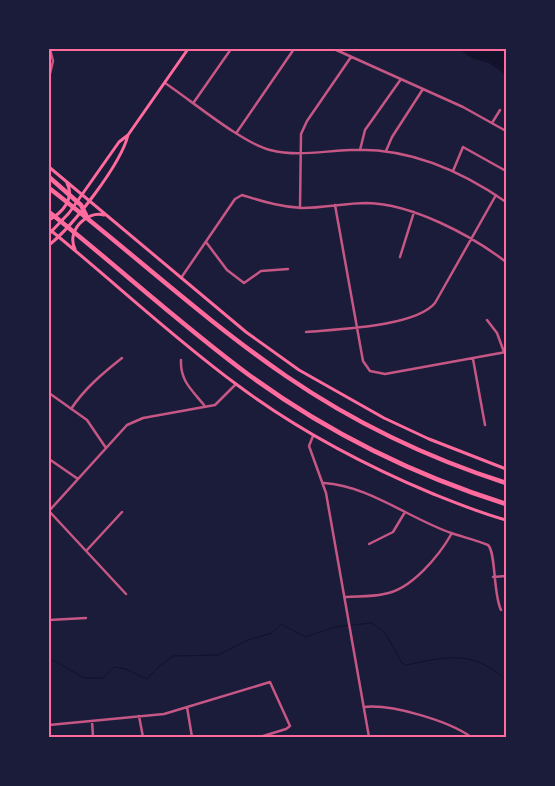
<svg xmlns="http://www.w3.org/2000/svg" width="555" height="786" viewBox="0 0 555 786" font-family="'IBM Plex Sans',sans-serif">
	<style>
		.water { fill: #12122b }
		.lines { fill: none; stroke-linecap: round; stroke-linejoin: round }
		.stream { stroke: #12122b; stroke-width: 1 }
		.minor { stroke: #c65784; stroke-width: 2.5 }
		.tertiary { stroke: #c65784; stroke-width: 2.5 }
		.secondary { stroke: #ff6b9d; stroke-width: 3 }
		.motorway { stroke: #ff6b9d; stroke-width: 4.5 }
		.neatline { fill: none; stroke: #ff6b9d; stroke-width: 2 }
	</style>
	<rect width="100%" height="100%" fill="#1b1b3a"/>
	<!-- water -->
	<path class="water" d="M459 49H506V75L489 63 472 58Z"/>
	<g class="lines">
		<!-- stream -->
		<path class="stream" d="M49 661 53 660 84 678H103L114 667 126 669 147 679 157 668 173 656 218 655 248 640 272 633 281 624 306 637 334 627 372 623 385 633 402 663 406 665C446 657 472 649 506 680"/>
		<!-- minor -->
		<path class="minor" d="M334 49 463 107 506 131
			M49 78 53 61 50 49
			M165 83C192 101 242 143 270 150 297 157 323 151 350 150 407 147 460 170 506 202
			M194 102 231 49
			M492 123 500 110
			M237 132 294 49
			M360 150 365 130 401 79
			M386 151 392 137 423 89
			M453 171 463 147 506 171
			M335 205 363 361 370 371 385 374 506 352
			M300 208 301 134 307 121 351 57
			M206 242 227 270 244 283 261 271 288 269
			M400 257 414 212
			M181 278 235 199 242 195C262 201 280 207 302 208 324 208 345 203 367 203 412 204 471 235 506 262
			M487 320 497 333 504 352
			M306 332C337 329 415 327 435 303L496 195
			M473 359 485 425
			M181 360C180 381 192 390 204 405
			M49 393 87 420 106 448
			M71 409C85 388 103 373 122 358
			M49 459 78 479
			M324 483C366 485 411 519 451 533 463 537 476 540 488 545 496 552 493 594 501 610
			M369 544 393 532 405 512
			M87 550 122 512
			M493 577 506 576
			M126 594 49 511 127 425 143 418 215 405 236 384
			M345 597C358 596 371 597 384 594 411 590 439 556 452 533
			M49 620 86 618
			M187 707 192 737
			M364 707C392 704 449 721 471 737
			M139 716 143 737
			M92 721 93 737
			M49 725 164 714 270 682 290 726 286 729 260 737"/>
		<!-- tertiary -->
		<path class="tertiary" d="M313 436 309 446 326 493 369 737"/>
		<!-- secondary -->
		<path class="secondary" d="M49 167 246 332 299 370 384 418 429 439 506 469
			M49 220C62 213 75 199 67 183
			M49 229C112 280 171 336 236 384 296 429 362 464 431 493 456 503 480 513 506 520
			M49 234 69 213 119 142 128 135 188 49
			M49 245C73 226 121 164 128 135
			M75 249C66 232 86 210 104 215"/>
		<!-- motorway -->
		<path class="motorway" d="M49 177 81 205 86 215
			M49 188C128 249 203 319 286 376 353 422 428 458 506 483
			M49 212C116 265 180 324 249 375 327 432 414 475 506 504"/>
	</g>
	<!-- border -->
	<rect width="555" height="786" fill="none" stroke="#1b1b3a" stroke-width="100"/>
	<rect x="50" y="50" width="455" height="686" class="neatline"/>
</svg>
